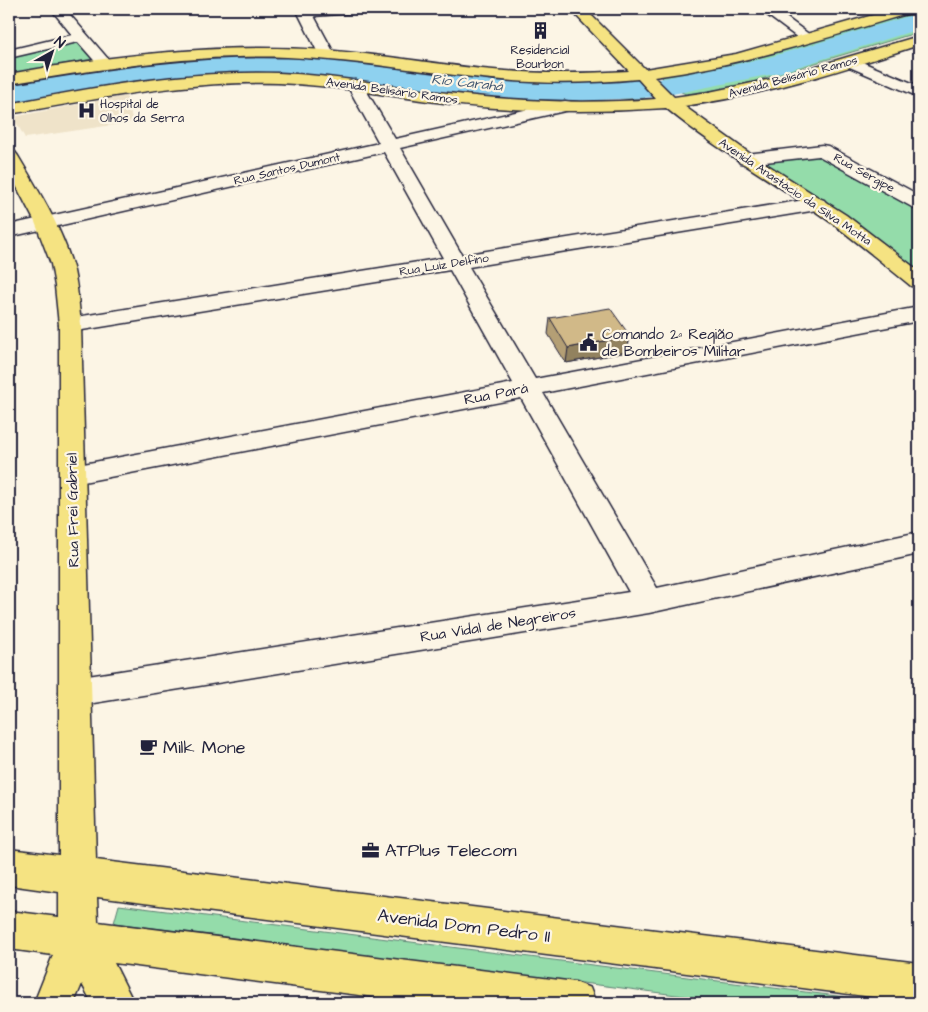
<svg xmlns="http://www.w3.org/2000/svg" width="928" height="1012" viewBox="0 0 928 1012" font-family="'Architects Daughter',sans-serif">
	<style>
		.built { fill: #efe3c9 }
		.green { fill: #94dcaa; stroke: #5b7f72 }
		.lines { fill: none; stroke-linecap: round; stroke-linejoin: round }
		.river { fill: #8ed1ef; fill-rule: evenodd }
		.minor-casing { stroke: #22223b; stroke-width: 3 }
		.major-casing { stroke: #22223b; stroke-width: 3 }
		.minor { fill: #fcf5e5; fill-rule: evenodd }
		.major { fill: #f5e382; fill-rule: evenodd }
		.wall { fill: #b49f75; stroke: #22223b }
		.shaded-wall { fill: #92825f; stroke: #22223b }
		.building { fill: #d1b988; stroke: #22223b }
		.labels { text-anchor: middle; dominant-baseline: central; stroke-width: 4.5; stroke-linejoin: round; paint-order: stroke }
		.far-poi-label { font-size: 12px; fill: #22223b; stroke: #fcf5e5 }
		.far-street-label { font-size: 12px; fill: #22223b; stroke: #fcf5e5 }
		.far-water-label { font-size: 14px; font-style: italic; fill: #425771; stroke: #fcf5e5 }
		.poi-label { font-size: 15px; fill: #22223b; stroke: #fcf5e5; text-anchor: start }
		.street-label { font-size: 15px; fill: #22223b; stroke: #fcf5e5 }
		.near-poi-label { font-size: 18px; fill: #22223b; stroke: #fcf5e5; text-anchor: start }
		.near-street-label { font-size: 18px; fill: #22223b; stroke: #fcf5e5 }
	</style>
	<rect width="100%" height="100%" fill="#fcf5e5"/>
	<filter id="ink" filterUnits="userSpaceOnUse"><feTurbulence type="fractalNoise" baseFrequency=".02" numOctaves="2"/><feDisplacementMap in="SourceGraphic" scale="10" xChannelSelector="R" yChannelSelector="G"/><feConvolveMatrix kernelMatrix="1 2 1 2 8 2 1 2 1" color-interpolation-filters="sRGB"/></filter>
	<g filter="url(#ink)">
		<!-- built -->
		<path class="built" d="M126 95 133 122 25 138 13 117Z"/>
		<!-- green -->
		<path class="green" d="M919 10V32L752 82 730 88 686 94 681 92 662 78 665 75C752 61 835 35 919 10Z
			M78 41 92 59 9 74V58Z
			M266 56 342 61 482 78 545 82 621 81 629 82 646 96 644 98 570 99 510 97 335 75 262 72 227 73 129 82 9 103V81C94 67 179 57 266 56Z
			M822 153 919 206V278L861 232 754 161Z
			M119 905 892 1003H739L114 923Z"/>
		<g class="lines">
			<!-- river -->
			<path class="river" d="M919 13V29L778 73 658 97 559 102 476 95 338 79 235 73 124 82 9 103V85L124 64 235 55 338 61 476 77 559 84 658 79 763 59Z"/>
			<defs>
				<path id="minor" d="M51 9H65L109 60 112 63 109 66H99L78 42 9 58V50L72 35Z
					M296 9H358L351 13 314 16 335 55 332 58H322L319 55Z
					M759 9H775L814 38 812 41H802Z
					M850 57 919 86V97L845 65 842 62 845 59Z
					M355 80 361 82 363 85 395 139 565 101 571 102 573 106 571 110 565 111 400 148 462 255 817 198 824 200 827 204 824 208 817 210 469 267 535 379 919 307V321L543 393 657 588 919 532V554L649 613 75 706 63 702 59 692 63 682 75 678 629 592 521 398 73 484 64 482 60 475 64 468 73 466 513 383 450 270 70 332 62 330 59 325 62 320 70 318 443 258 384 152 9 237V225L379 143 347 85 349 82Z
					M822 145 828 146 919 195V209L912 207 819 156 746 164 740 163 737 159 740 155 746 154Z"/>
				<path id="major" d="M570 9H585L645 69 736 54 894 9H915L913 12C827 38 743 65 654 77L674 97 709 92 776 78 919 36V45C842 70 765 95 684 106L752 155 846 215 919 271V287L911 286C885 265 860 244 833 224 778 183 719 152 666 108 594 113 523 112 451 104 393 97 336 85 278 83 186 80 99 99 9 114V104C98 86 188 70 279 73 336 75 392 87 448 93 518 102 587 104 656 99L638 79C596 83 554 84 513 81 437 75 363 60 287 57 193 54 101 69 9 84V74C113 55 218 43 324 50 377 54 429 63 482 69 531 74 580 74 629 71Z
					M9 151 15 152 18 156C40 193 63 230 74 271 78 289 79 307 81 325L96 860 919 963V1003L97 897 98 922 575 982 590 988 596 1003H420L114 963 134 1003H92L82 984 74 1003H34L53 955 9 949V911L59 917V892L9 885V849L59 855V325L55 286 51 264 35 222 9 172Z"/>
			</defs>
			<!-- minor casing -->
			<use href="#minor" class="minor-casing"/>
			<!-- major casing -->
			<use href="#major" class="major-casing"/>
			<!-- minor -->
			<use href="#minor" class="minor"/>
			<!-- major -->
			<use href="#major" class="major"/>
		</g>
		<!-- wall -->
		<path class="wall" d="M550 318 630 336 627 352 566 363 548 334Z"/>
		<!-- shaded-wall -->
		<path class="shaded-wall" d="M630 336 627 352 566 363 568 348Z"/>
		<!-- building -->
		<path class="building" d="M610 308 630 336 568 348 550 318Z"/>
	</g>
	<!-- icons -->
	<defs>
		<symbol id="building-bare" viewBox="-9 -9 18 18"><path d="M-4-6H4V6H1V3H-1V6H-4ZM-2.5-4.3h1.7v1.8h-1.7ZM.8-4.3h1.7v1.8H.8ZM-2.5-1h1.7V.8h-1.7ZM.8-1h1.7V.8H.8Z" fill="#22223b" stroke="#fcf5e5" stroke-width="2.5" paint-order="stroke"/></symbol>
		<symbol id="hospital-bare" viewBox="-9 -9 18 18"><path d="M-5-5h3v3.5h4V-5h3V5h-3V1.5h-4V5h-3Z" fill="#22223b" stroke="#fcf5e5" stroke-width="2.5" paint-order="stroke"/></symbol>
		<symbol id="civic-bare" viewBox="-9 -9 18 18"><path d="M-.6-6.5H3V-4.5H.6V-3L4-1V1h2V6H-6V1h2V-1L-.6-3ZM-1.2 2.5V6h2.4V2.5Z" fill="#22223b" stroke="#fcf5e5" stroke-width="2.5" paint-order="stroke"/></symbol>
		<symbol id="cafe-bare" viewBox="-9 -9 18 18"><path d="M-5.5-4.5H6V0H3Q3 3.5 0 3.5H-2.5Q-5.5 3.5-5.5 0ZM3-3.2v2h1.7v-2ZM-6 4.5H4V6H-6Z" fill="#22223b" stroke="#fcf5e5" stroke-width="2.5" paint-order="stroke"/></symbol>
		<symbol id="office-bare" viewBox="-9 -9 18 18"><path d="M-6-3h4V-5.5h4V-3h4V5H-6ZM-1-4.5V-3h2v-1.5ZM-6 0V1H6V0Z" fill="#22223b" stroke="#fcf5e5" stroke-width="2.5" paint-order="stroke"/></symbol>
	</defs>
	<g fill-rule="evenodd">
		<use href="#building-bare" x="528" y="18" width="25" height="25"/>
		<use href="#hospital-bare" x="74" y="98" width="25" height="25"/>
		<use href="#civic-bare" x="576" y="330" width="25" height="25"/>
		<use href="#cafe-bare" x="136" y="734" width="25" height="25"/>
		<use href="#office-bare" x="358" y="838" width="25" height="25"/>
	</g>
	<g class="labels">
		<!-- far-poi labels -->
		<g class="far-poi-label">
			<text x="540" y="50">Residencial<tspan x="540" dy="14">Bourbon</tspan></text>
			<text x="100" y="104" text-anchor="start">Hospital de<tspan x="100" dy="14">Olhos da Serra</tspan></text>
		</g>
		<!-- far-street labels -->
		<g class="far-street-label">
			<text transform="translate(793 77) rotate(-15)">Avenida Belisário Ramos</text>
			<text transform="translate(392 91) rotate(8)">Avenida Belisário Ramos</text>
			<text transform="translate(287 169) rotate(-13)">Rua Santos Dumont</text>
			<text transform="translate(864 173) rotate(29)">Rua Sergipe</text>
			<text transform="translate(795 192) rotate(34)">Avenida Anastácio da Silva Motta</text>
			<text transform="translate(444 265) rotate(-9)">Rua Luiz Delfino</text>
		</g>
		<!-- far-water labels -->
		<g class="far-water-label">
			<text transform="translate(467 83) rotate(6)">Rio Carahá</text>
		</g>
		<!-- poi labels -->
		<g class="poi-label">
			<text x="602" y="334">Comando 2ª Região<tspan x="602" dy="17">de Bombeiros Militar</tspan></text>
		</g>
		<!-- street labels -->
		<g class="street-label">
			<text transform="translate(496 394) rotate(-11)">Rua Pará</text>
			<text transform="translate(73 510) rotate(-91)">Rua Frei Gabriel</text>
			<text transform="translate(498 625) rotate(-9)">Rua Vidal de Negreiros</text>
		</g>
		<!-- near-poi labels -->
		<g class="near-poi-label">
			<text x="163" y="747">Milk Mone</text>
			<text x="385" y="850">ATPlus Telecom</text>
		</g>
		<!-- near-street labels -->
		<g class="near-street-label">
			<text transform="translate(464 926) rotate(7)">Avenida Dom Pedro II</text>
		</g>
	</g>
	<!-- margin -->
	<rect width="928" height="1012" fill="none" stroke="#fcf5e5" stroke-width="30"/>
	<rect x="15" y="15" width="898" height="982" fill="none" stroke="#22223b" stroke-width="2" filter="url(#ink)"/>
	<!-- north arrow -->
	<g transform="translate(52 52) rotate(39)" stroke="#fcf5e5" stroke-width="4" paint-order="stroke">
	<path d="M0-4L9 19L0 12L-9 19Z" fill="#22223b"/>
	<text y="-8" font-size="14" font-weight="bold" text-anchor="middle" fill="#22223b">N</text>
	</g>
</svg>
